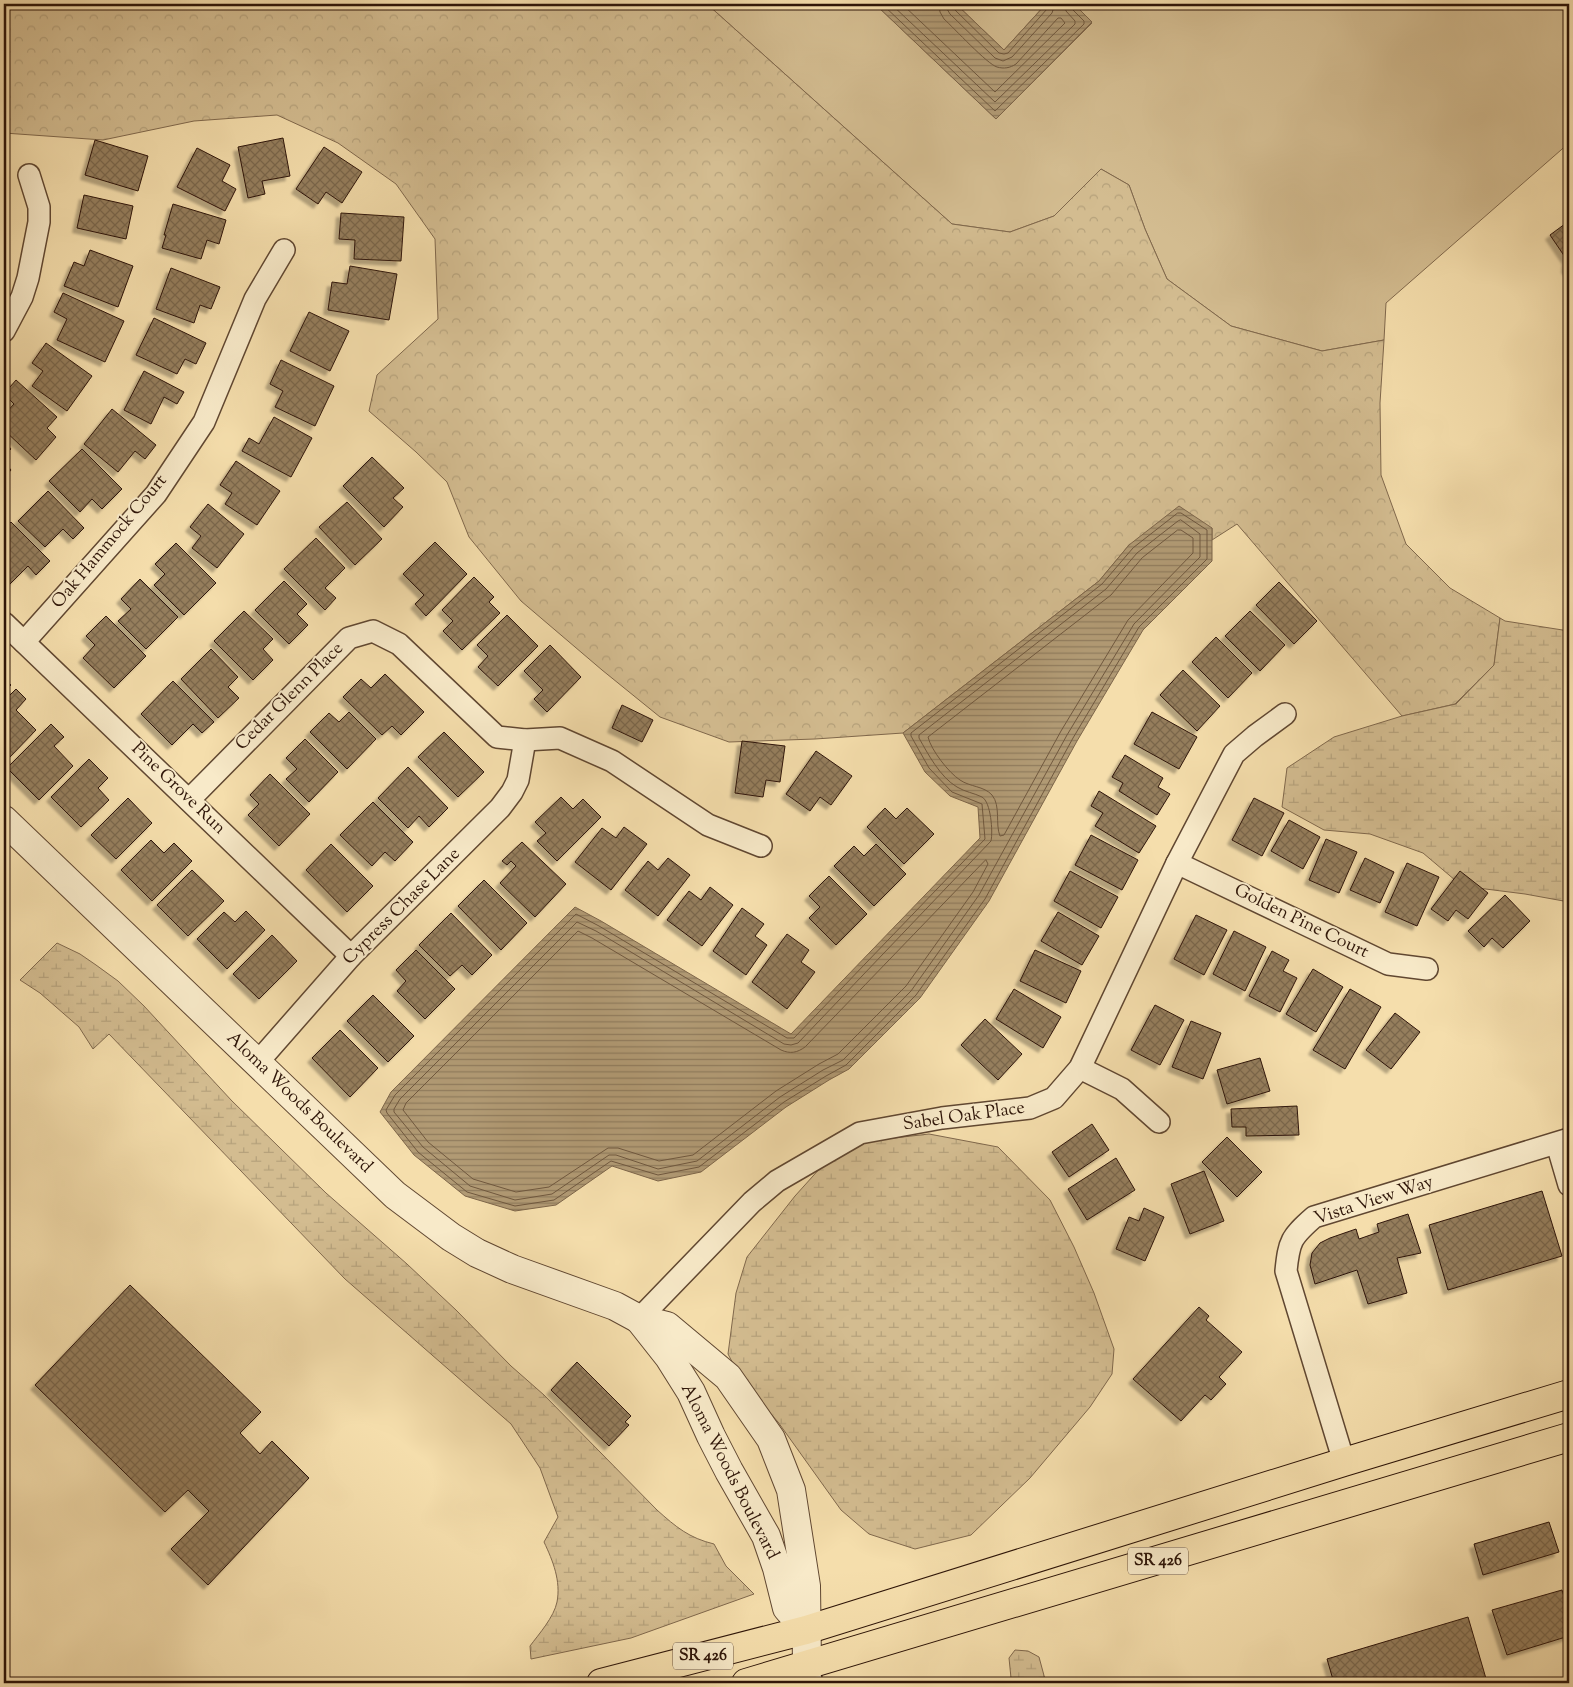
<svg xmlns="http://www.w3.org/2000/svg" width="1573" height="1687" font-family="'Sorts Mill Goudy',serif">
<defs>
<pattern id="forest-crowns" width="20" height="18" patternUnits="userSpaceOnUse" patternTransform="scale(1.25)"><rect width="20" height="18" fill="#d3bc90"/><path d="M2 6a3 3 0 1 1 6 0M12 15a3 3 0 1 1 6 0" fill="none" stroke="#b5a17b"/></pattern>
<pattern id="wetland-marsh" width="20" height="14" patternUnits="userSpaceOnUse" patternTransform="scale(1.25)"><rect width="20" height="14" fill="#d3bc90"/><path d="M1 5h8M5 5V1M11 12h8M15 12V8" fill="none" stroke="#b5a17b"/></pattern>
<pattern id="water-rules" width="6" height="5" patternUnits="userSpaceOnUse" patternTransform="scale(1.25)"><rect width="6" height="5" fill="#b19a74"/><path d="M0 2.5h6" fill="none" stroke="#907c5d"/></pattern>
<pattern id="building-cross-hatch" width="8" height="8" patternUnits="userSpaceOnUse" patternTransform="scale(1.25)"><rect width="8" height="8" fill="#957e5d"/><path d="M0 0l8 8M0 8l8-8" fill="none" stroke="#7a664b"/></pattern>
<filter id="shadow"><feDropShadow dx="-4.5" dy="4.5" stdDeviation="1" flood-color="#0004"/></filter>
</defs>
<rect width="100%" height="100%" fill="#f5deac"/>
<filter id="stains"><feTurbulence type="fractalNoise" baseFrequency=".004" numOctaves="4"/><feColorMatrix values="0 0 0 0 .2 0 0 0 0 .09 0 0 0 0 .02 0 0 0 .5 -.17"/></filter>
<radialGradient id="worn" r=".72"><stop offset=".6" stop-color="#630" stop-opacity="0"/><stop offset="1" stop-color="#630" stop-opacity=".3"/></radialGradient>
<g fill="#d3bc90" stroke="#80684c">
<polygon points="707,4 875,4 996,119 1092,23 1074,4 1569,4 1569,143 1386,303 1384,340 1322,351 1231,326 1167,279 1145,229 1129,185 1101,169 1054,216 1010,232 952,224"/>
<polygon points="956,4 1046,4 1004,50"/>
</g>
<polygon fill="url(#forest-crowns)" stroke="#80684c" points="4,4 707,4 952,224 1010,232 1054,216 1101,169 1129,185 1145,229 1167,279 1231,326 1322,351 1384,340 1380,403 1381,475 1406,544 1450,588 1500,618 1494,665 1455,704 1402,716 1237,524 1212,540 1212,528 1129,545 1099,581 903,733 815,739 729,742 660,717 602,670 521,601 469,537 447,482 416,452 369,411 377,375 438,319 435,239 396,184 338,143 277,115 194,121 103,140 4,133"/>
<g fill="url(#wetland-marsh)" stroke="#80684c">
<polygon points="1500,618 1505,621 1569,631 1569,902 1525,894 1462,886 1423,853 1370,834 1324,830 1282,807 1287,768 1334,737 1402,716 1456,704 1494,665"/>
<path d="M 57,943 L 80,954 L 96,965 L 118,981 L 144,1006 L 232,1101 L 326,1193 L 407,1264 L 456,1310 L 511,1366 L 544,1395 L 657,1510 C 676,1527 689,1538 714,1544 L 726,1566 L 754,1594 L 631,1638 L 531,1659 L 530,1646 C 539,1634 554,1617 557,1602 C 561,1581 553,1561 544,1542 L 558,1517 L 540,1468 L 511,1424 L 345,1279 L 109,1034 L 93,1049 L 79,1027 L 40,993 L 20,980 Z"/>
<polygon points="929,1134 998,1147 1050,1200 1074,1247 1094,1293 1114,1349 1112,1374 1090,1407 1030,1478 971,1535 915,1549 869,1534 841,1510 778,1422 750,1390 738,1373 728,1354 736,1293 747,1257 795,1196 822,1166 868,1141"/>
<polygon points="1015,1650 1028,1651 1039,1657 1046,1683 1014,1683 1011,1678 1009,1658"/>
</g>
<g fill="url(#water-rules)" stroke="#7d6549">
<polygon points="875,4 956,4 1004,50 1046,4 1074,4 1092,22 996,119"/>
<polygon points="1179,506 1212,528 1212,561 1143,630 1077,741 989,901 920,998 849,1069 829,1080 786,1107 701,1172 658,1181 612,1166 556,1205 515,1211 465,1196 414,1155 380,1112 391,1092 575,907 601,921 791,1034 980,838 978,807 950,796 925,772 903,733 1099,581 1129,545"/>
</g>
<g fill="none" stroke-linecap="round" stroke-linejoin="round">
<g stroke="#70583e" stroke-width="1">
<polyline points="882,4 995,111 1084,24 1084,21 1072,9 1071,4"/>
<polyline points="891,4 995,102 1075,24 1075,21 1066,11 1064,4"/>
<path d="M 902,4 L 995,92 L 1065,23 L 1061,18 L 1058,18 L 1016,64 C 1010,68 1004,69 997,67 C 987,64 954,28 944,19 L 940,12 L 939,4"/>
<polyline points="947,4 947,9 950,14 995,58 1003,61 1012,57 1052,13 1055,4"/>
<polyline points="953,4 955,10 999,53 1004,54 1008,53 1047,9 1049,4"/>
<polygon points="1178,513 1181,513 1207,530 1207,559 1139,627 1073,738 985,899 916,995 846,1065 826,1076 784,1102 699,1167 658,1175 611,1161 554,1200 515,1206 467,1192 418,1152 387,1113 386,1110 395,1095 576,914 599,926 787,1038 794,1038 985,839 982,804 952,792 929,768 911,736 911,733 1102,584 1133,548"/>
<path d="M 1181,520 L 1200,534 L 1200,557 L 1134,624 L 1067,735 L 979,895 L 911,991 L 843,1060 L 823,1070 L 780,1097 L 697,1161 L 658,1169 L 616,1155 L 609,1155 L 552,1194 L 515,1200 L 470,1186 L 423,1147 L 394,1112 L 394,1109 L 400,1099 L 577,922 L 596,931 L 784,1044 L 791,1045 L 798,1043 L 991,841 C 993,832 991,802 982,797 C 974,793 965,792 957,787 C 940,777 928,754 919,738 L 919,735 L 1106,589 L 1137,553 L 1178,521 Z"/>
<path d="M 1178,530 L 1181,530 L 1193,538 L 1193,553 L 1128,620 L 1061,731 L 1004,835 L 1000,836 C 995,824 1001,806 992,795 C 984,786 970,787 960,780 C 949,773 931,750 928,737 L 1111,595 L 1142,558 Z"/>
<path d="M 986,860 L 988,864 L 973,892 L 906,986 L 838,1054 L 819,1064 L 776,1091 L 693,1155 L 659,1161 L 618,1148 L 608,1148 L 549,1187 L 516,1192 L 473,1179 L 428,1142 L 403,1110 L 406,1103 L 578,931 L 592,938 L 781,1050 C 790,1054 797,1053 805,1047 Z"/>
</g>
</g>
<g fill="url(#building-cross-hatch)" stroke="#2e1508" filter="url(#shadow)">
<polygon points="283,138 290,176 262,181 265,194 248,198 238,147"/>
<polygon points="95,140 148,156 138,191 85,175"/>
<polygon points="324,147 362,172 342,203 326,192 318,204 296,189"/>
<polygon points="197,148 230,165 222,181 236,189 225,211 177,187"/>
<polygon points="84,195 133,206 126,239 77,228"/>
<polygon points="173,204 226,220 219,244 207,240 201,259 162,248 166,235 164,235"/>
<polygon points="341,213 404,217 401,261 354,259 355,240 339,239"/>
<polygon points="1569,221 1569,272 1566,268 1567,260 1550,235"/>
<polygon points="90,250 133,266 118,307 64,286 74,262 84,266"/>
<polygon points="350,266 397,274 389,320 328,310 332,282 347,284"/>
<polygon points="171,268 220,287 211,309 200,305 194,323 156,309"/>
<polygon points="63,293 124,321 105,362 57,340 67,319 54,312"/>
<polygon points="309,312 349,331 330,371 290,351"/>
<polygon points="154,318 206,343 196,364 185,359 177,374 136,355"/>
<polygon points="46,343 92,376 67,411 32,386 43,371 32,363"/>
<polygon points="281,360 334,386 315,426 275,407 283,391 270,384"/>
<polygon points="144,371 184,392 177,404 164,397 151,424 124,410"/>
<polygon points="16,380 57,417 47,428 56,437 36,460 4,430 4,415 14,404 4,394"/>
<polygon points="112,409 156,445 145,459 135,451 118,472 84,444"/>
<polygon points="274,417 312,438 291,477 242,451 249,438 259,444"/>
<polygon points="4,441 11,449 4,456"/>
<polygon points="82,449 122,489 102,509 92,499 80,512 49,481"/>
<polygon points="372,457 404,488 393,498 403,507 384,527 343,486"/>
<polygon points="236,461 280,491 257,525 225,504 232,493 220,485"/>
<polygon points="4,462 11,470 4,478"/>
<polygon points="48,491 84,528 73,539 63,529 45,547 18,521"/>
<polygon points="347,502 382,539 355,565 319,527"/>
<polygon points="208,504 244,534 217,568 192,548 201,536 190,527"/>
<polygon points="11,522 50,561 36,575 28,566 9,585 4,580 4,529"/>
<polygon points="316,538 345,568 325,588 336,598 325,610 284,569"/>
<polygon points="435,542 467,574 426,616 415,604 424,595 403,574"/>
<polygon points="176,543 216,583 184,615 154,585 165,574 155,564"/>
<polygon points="474,577 494,597 489,602 500,613 462,650 443,631 453,621 442,610"/>
<polygon points="140,579 178,617 146,649 118,621 131,609 121,599"/>
<polygon points="284,581 307,604 297,614 308,625 289,644 255,610"/>
<polygon points="1279,582 1317,621 1294,644 1256,605"/>
<polygon points="244,611 273,639 263,649 273,660 253,680 214,641"/>
<polygon points="1250,611 1285,645 1260,671 1225,636"/>
<polygon points="507,615 538,646 498,686 478,667 488,656 477,645"/>
<polygon points="106,616 146,656 114,688 83,658 95,645 86,636"/>
<polygon points="1216,637 1252,673 1228,698 1192,662"/>
<polygon points="550,645 581,677 547,712 534,699 543,690 524,671"/>
<polygon points="211,649 238,677 228,687 239,698 218,718 181,679"/>
<polygon points="1183,670 1220,706 1197,731 1160,695"/>
<polygon points="385,674 424,712 401,735 392,726 382,735 343,697 361,679 371,688"/>
<polygon points="4,678 11,685 4,692"/>
<polygon points="173,681 214,722 202,733 193,724 172,745 141,714"/>
<polygon points="16,689 26,699 16,710 36,730 9,758 4,753 4,701"/>
<polygon points="622,705 653,720 642,742 612,728"/>
<polygon points="349,712 376,739 347,769 310,732 329,713 339,722"/>
<polygon points="1152,712 1197,737 1179,769 1134,744"/>
<polygon points="51,724 64,737 54,746 73,766 39,800 7,768"/>
<polygon points="444,732 484,772 458,797 418,757"/>
<polygon points="305,739 338,772 309,802 286,779 297,769 286,758"/>
<polygon points="742,741 785,746 780,782 766,780 763,797 735,793"/>
<polygon points="816,751 852,776 831,805 820,797 810,811 786,794"/>
<polygon points="1125,755 1163,778 1158,787 1170,794 1157,815 1119,791 1123,783 1112,777"/>
<polygon points="89,759 108,778 98,788 109,800 81,827 51,797"/>
<polygon points="408,767 448,808 429,827 419,816 408,828 378,798"/>
<polygon points="270,774 310,814 279,846 248,815 259,804 250,795"/>
<polygon points="1099,791 1156,826 1139,853 1095,826 1103,813 1091,806"/>
<polygon points="561,797 573,809 583,799 601,817 557,861 537,841 546,833 535,822"/>
<polygon points="128,798 152,823 116,859 91,835"/>
<polygon points="1254,798 1284,813 1262,856 1232,840"/>
<polygon points="373,802 413,842 395,861 385,852 372,866 340,835"/>
<polygon points="885,808 896,819 907,808 934,834 904,864 867,827"/>
<polygon points="1289,820 1320,837 1303,869 1271,851"/>
<polygon points="624,827 647,844 611,890 575,862 602,828 616,838"/>
<polygon points="1091,835 1138,860 1122,890 1075,865"/>
<polygon points="1326,839 1357,852 1339,893 1309,880"/>
<polygon points="151,840 164,853 174,843 192,861 152,901 121,870"/>
<polygon points="522,842 566,884 535,917 500,883 516,866 511,861 507,865 502,861"/>
<polygon points="331,844 373,886 347,912 306,870"/>
<polygon points="876,844 906,874 874,906 834,866 854,846 864,856"/>
<polygon points="668,858 690,875 658,916 625,890 648,861 658,870"/>
<polygon points="1365,858 1394,872 1380,903 1350,890"/>
<polygon points="1407,863 1439,877 1417,926 1385,912"/>
<polygon points="192,870 224,901 188,936 157,905"/>
<polygon points="1070,871 1118,897 1101,928 1054,901"/>
<polygon points="1460,871 1488,893 1468,919 1456,910 1448,921 1431,909"/>
<polygon points="829,876 867,914 836,945 809,918 820,907 809,896"/>
<polygon points="484,880 527,923 501,950 458,906"/>
<polygon points="710,887 733,905 702,946 667,920 689,891 701,900"/>
<polygon points="1505,895 1530,921 1503,948 1492,938 1484,947 1468,931"/>
<polygon points="742,908 764,924 755,936 767,945 746,975 713,951"/>
<polygon points="246,911 265,930 227,969 197,939 224,912 235,922"/>
<polygon points="1058,912 1099,936 1082,965 1041,941"/>
<polygon points="451,913 492,955 472,975 462,965 450,976 419,945"/>
<polygon points="1196,915 1227,930 1204,975 1174,959"/>
<polygon points="1234,931 1266,947 1245,991 1213,974"/>
<polygon points="787,934 809,950 801,962 815,972 787,1009 752,982"/>
<polygon points="272,935 297,961 259,999 233,974"/>
<polygon points="416,950 455,989 425,1019 397,991 406,981 396,970"/>
<polygon points="1035,950 1081,971 1066,1003 1020,981"/>
<polygon points="1272,951 1289,960 1283,971 1297,978 1280,1012 1249,996"/>
<polygon points="1313,969 1343,987 1316,1032 1286,1014"/>
<polygon points="1014,989 1061,1017 1043,1048 996,1019"/>
<polygon points="1350,989 1381,1007 1345,1069 1313,1050"/>
<polygon points="373,995 414,1036 388,1062 347,1021"/>
<polygon points="1155,1005 1184,1020 1160,1065 1131,1050"/>
<polygon points="1395,1013 1420,1032 1391,1069 1366,1050"/>
<polygon points="985,1019 1022,1054 998,1080 961,1045"/>
<polygon points="1191,1021 1221,1033 1203,1079 1172,1067"/>
<polygon points="340,1030 378,1068 350,1097 312,1058"/>
<polygon points="1260,1058 1270,1091 1227,1104 1217,1070"/>
<polygon points="1297,1106 1299,1135 1246,1136 1246,1127 1232,1127 1231,1109"/>
<polygon points="1092,1124 1109,1150 1069,1177 1052,1152"/>
<polygon points="1227,1137 1262,1172 1237,1197 1202,1162"/>
<polygon points="1116,1158 1135,1190 1087,1220 1068,1189"/>
<polygon points="1204,1171 1224,1221 1190,1234 1171,1184"/>
<polygon points="1542,1191 1562,1256 1448,1290 1429,1225"/>
<polygon points="1144,1208 1164,1217 1145,1261 1116,1249 1129,1217 1139,1221"/>
<polygon points="1408,1214 1421,1253 1397,1258 1407,1293 1368,1304 1357,1270 1315,1284 1310,1265 1312,1253 1320,1243 1330,1238 1356,1229 1359,1239 1379,1232 1377,1224"/>
<polygon points="130,1285 261,1412 240,1433 260,1454 272,1441 309,1478 208,1585 171,1549 209,1511 188,1490 165,1512 35,1385"/>
<polygon points="1199,1307 1209,1316 1206,1320 1242,1352 1219,1377 1226,1384 1211,1400 1205,1395 1181,1421 1133,1379"/>
<polygon points="577,1362 631,1416 625,1422 629,1425 609,1446 551,1390"/>
<polygon points="1549,1522 1559,1552 1483,1575 1474,1544"/>
<polygon points="1562,1590 1569,1613 1569,1636 1507,1655 1492,1610"/>
<polygon points="1468,1617 1487,1682 1481,1683 1334,1683 1327,1659"/>
</g>
<g fill="none" stroke-linecap="round" stroke-linejoin="round">
<g stroke="#604731" stroke-width="24">
<g id="minor">
<polyline points="4,331 22,297 28,278 39,222 39,207 29,175"/>
<polyline points="4,623 351,956"/>
<polyline points="24,642 156,494 204,422 255,299 284,250"/>
<polyline points="189,800 349,638 373,631 399,644 497,737 525,740 560,738 612,761 708,825 761,846"/>
<polyline points="1177,863 1388,964 1427,969"/>
<polyline points="257,1063 351,956 500,808 512,792 518,780 525,740"/>
<polyline points="1080,1068 1122,1089 1159,1122"/>
<polyline points="1557,1144 1569,1185"/>
<polyline points="639,1319 752,1202 777,1181 860,1133 942,1118 1030,1108 1054,1098 1080,1068 1177,863 1234,754 1255,736 1285,714"/>
<path d="M 1344,1462 L 1286,1271 C 1289,1241 1291,1237 1314,1217 L 1569,1139"/>
<polyline points="807,1665 812,1683"/>
</g>
</g>
<g stroke="#604731" stroke-width="30">
<g id="tertiary">
<polyline points="4,820 395,1195 451,1237 477,1253 512,1269 615,1306 639,1319 667,1326 728,1377 771,1439 791,1490 806,1586 807,1665"/>
<polyline points="639,1319 669,1357 691,1392 711,1436 729,1471 766,1536 777,1568 787,1608 806,1630"/>
</g>
</g>
<g stroke="#2e1508" stroke-width="30">
<g id="primary">
<polyline points="601,1683 806,1630 1344,1462 1569,1394"/>
<polyline points="746,1683 1569,1437"/>
</g>
</g>
<use href="#minor" stroke="#f8eac9" stroke-width="21"/>
<use href="#tertiary" stroke="#f8eac9" stroke-width="28"/>
<use href="#primary" stroke="#f5deac" stroke-width="28"/>
</g>
<g text-anchor="middle" dominant-baseline="central" stroke-width="4" stroke-linejoin="round" paint-order="stroke">
<g fill="#f8eac9" stroke="#6b5542" stroke-width="1">
<rect x="1128" y="1547.5" width="60" height="27" rx="4"/>
<rect x="673" y="1642.5" width="60" height="27" rx="4"/>
</g>
<g font-size="16" font-weight="bold" fill="#2e1508">
<text x="1158" y="1561">SR 426</text>
<text x="703" y="1656">SR 426</text>
</g>
<g font-size="18" fill="#2e1508" stroke="#f8eac9">
<text transform="translate(110 542) rotate(-50)">Oak Hammock Court</text>
<text transform="translate(290 697) rotate(-45)">Cedar Glenn Place</text>
<text transform="translate(178 789) rotate(44)">Pine Grove Run</text>
<text transform="translate(402 907) rotate(-45)">Cypress Chase Lane</text>
<text transform="translate(1301 922) rotate(26)">Golden Pine Court</text>
<text transform="translate(299 1103) rotate(44)">Aloma Woods Boulevard</text>
<text transform="translate(964 1117) rotate(-8)">Sabel Oak Place</text>
<text transform="translate(1374 1201) rotate(-18)">Vista View Way</text>
<text transform="translate(729 1472) rotate(63)">Aloma Woods Boulevard</text>
</g>
</g>
<rect width="1573" height="1687" fill="none" stroke="#f5deac" stroke-width="20"/>
<rect x="5" y="5" width="1563" height="1677" fill="none" stroke="#2e1508" stroke-width="2.5"/>
<rect x="10" y="10" width="1553" height="1667" fill="none" stroke="#2e1508"/>
<rect width="100%" height="100%" filter="url(#stains)"/>
<rect width="100%" height="100%" fill="url(#worn)"/>
</svg>
